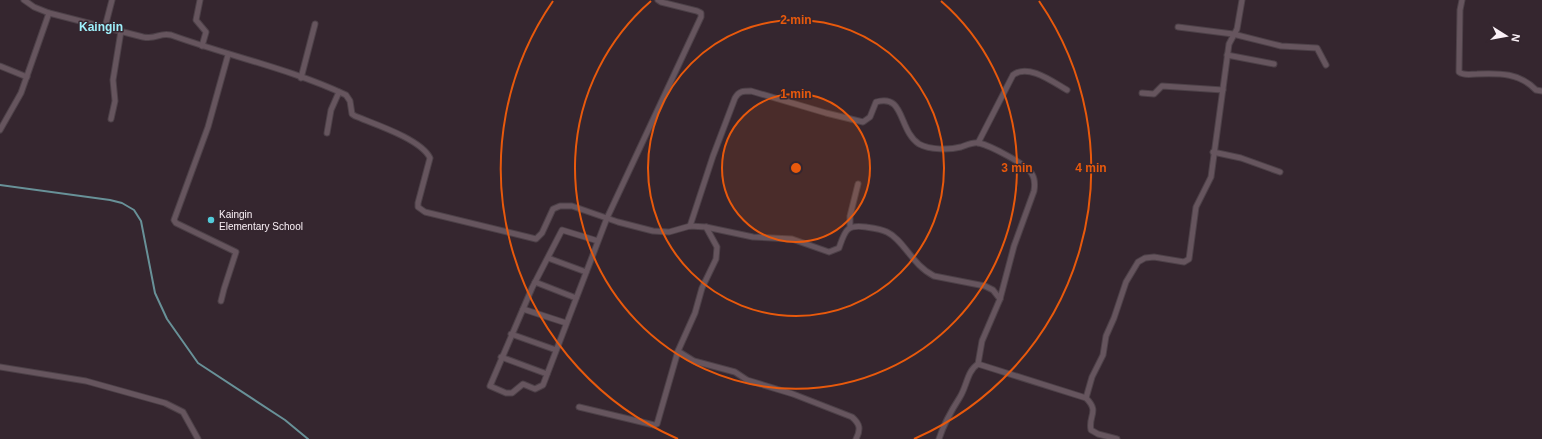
<svg xmlns="http://www.w3.org/2000/svg" width="1542" height="439" font-family="Arial,sans-serif">
<rect width="100%" height="100%" fill="#35262f"/>
<g fill="none" stroke-linecap="round" stroke-linejoin="round">
<polyline stroke="#689198" stroke-width="2" points="0,185 110,200 122,203 134,210 141,221 155,293 167,319 198,363 285,420 308,439"/>
<g stroke="#4d4148" stroke-width="7">
<g id="street">
<path d="M 24,0 L 34,7 L 49,13 L 143,37 C 157,40 159,32 171,35 C 229,56 291,69 346,95 L 350,101 L 352,114 L 355,116 C 374,124 421,139 430,158 L 418,203 L 418,207 L 425,212 L 536,239 L 542,233 L 553,209 L 560,206 L 572,206 L 618,222 L 653,231 L 669,232 L 690,226 L 706,227 L 753,237 L 792,239 L 829,252 L 839,248 C 845,231 846,224 866,227 C 873,228 881,229 887,232 C 904,240 912,265 934,276 L 985,286 L 993,290 L 1000,299"/>
<polyline points="200,0 196,20 206,32 202,46"/>
<path d="M 1462,0 L 1460,10 L 1459,72 C 1464,76 1471,74 1477,74 C 1500,73 1520,73 1536,90 L 1542,91"/>
<polyline points="105,27 112,0"/>
<polyline points="1178,27 1233,34 1281,46 1317,48 1326,65"/>
<polyline points="1227,55 1274,64"/>
<polyline points="0,66 27,77"/>
<polyline points="301,78 315,24"/>
<polyline points="1142,93 1154,94 1162,86 1223,90"/>
<polyline points="111,119 115,101 113,80 121,31"/>
<polyline points="0,130 21,93 49,13"/>
<polyline points="327,133 331,110 339,92"/>
<path d="M 978,143 L 1013,75 C 1028,63 1053,82 1067,90"/>
<polyline points="1213,152 1241,158 1280,172"/>
<path d="M 690,226 L 713,156 L 735,98 C 739,91 743,91 751,91 L 826,113 L 863,122 L 870,117 L 876,102 C 905,93 898,130 919,144 C 930,150 949,150 961,147 C 967,145 973,142 979,143 C 991,146 1026,164 1032,174 C 1035,179 1035,185 1034,191 L 1014,246 L 1000,299 L 982,341 L 978,364 L 1086,398 C 1100,412 1088,415 1091,430 L 1098,434 L 1117,439"/>
<polyline points="850,227 850,216 858,184"/>
<polyline points="598,241 562,230 532,288 490,386 506,393 512,393 523,384 535,389 543,385 607,218 701,17 701,13 697,11 661,2 658,0"/>
<polyline points="548,258 586,272"/>
<polyline points="535,282 576,298"/>
<polyline points="221,301 224,289 236,252 176,223 174,220 208,127 228,55"/>
<polyline points="523,309 566,323"/>
<polyline points="511,334 556,350"/>
<path d="M 678,351 L 694,361 L 735,372 L 747,380 L 793,394 L 852,417 C 860,424 861,429 856,439"/>
<polyline points="501,357 547,374"/>
<polyline points="0,367 86,381 165,403 183,412 198,439"/>
<polyline points="1086,398 1092,377 1103,355 1106,336 1114,318 1126,282 1138,262 1145,258 1154,257 1184,262 1189,259 1196,207 1211,177 1229,44 1237,29 1242,0"/>
<polyline points="579,407 654,425 657,424 678,351 695,313 702,288 716,259 717,247 706,227"/>
<path d="M 939,439 C 944,423 951,411 960,397 C 967,386 967,371 978,364"/>
</g>
</g>
<use href="#street" stroke="#66555e" stroke-width="5"/>
</g>
<circle cx="796" cy="168" r="74" fill="#e8590c" fill-opacity=".12"/>
<g fill="none" stroke="#e8590c" stroke-width="2">
<circle cx="796" cy="168" r="74"/>
<circle cx="796" cy="168" r="148"/>
<path d="M941 1A221 221 0 1 1 651 1"/>
<path d="M678 439A295 295 0 0 1 553 1M1039 1A295 295 0 0 1 914 439"/>
</g>
<circle fill="#53cbda" stroke="#35262f" stroke-width="1.5" cx="211" cy="220" r="4"/>
<g text-anchor="middle" dominant-baseline="central" stroke-width="3" stroke-linejoin="round" paint-order="stroke">
<g font-size="10" fill="#fbf1f7" stroke="#35262f" text-anchor="start">
<text x="219" y="214">Kaingin<tspan x="219" dy="12">Elementary School</tspan></text>
</g>
<g font-size="12" font-weight="bold" fill="#9eeffa" stroke="#35262f">
<text x="101" y="27">Kaingin</text>
</g>
</g>
<circle cx="796" cy="168" r="6" fill="#e8590c" stroke="#35262f" stroke-width="2"/>
<g font-size="12" text-anchor="middle" font-weight="bold" fill="#e8590c" stroke="#35262f" stroke-width="3" stroke-linejoin="round" paint-order="stroke">
<text x="796" y="24">2 min</text>
<text x="796" y="98">1 min</text>
<text x="1017" y="172">3 min</text>
<text x="1091" y="172">4 min</text>
</g>
<g transform="translate(1506 36) rotate(101)" stroke="#35262f" stroke-width="3" paint-order="stroke">
<path d="M0-3L7 15L0 10L-7 15Z" fill="#fbf1f7"/>
<text y="-6" font-size="11" font-weight="bold" text-anchor="middle" fill="#fbf1f7">N</text>
</g>
</svg>
